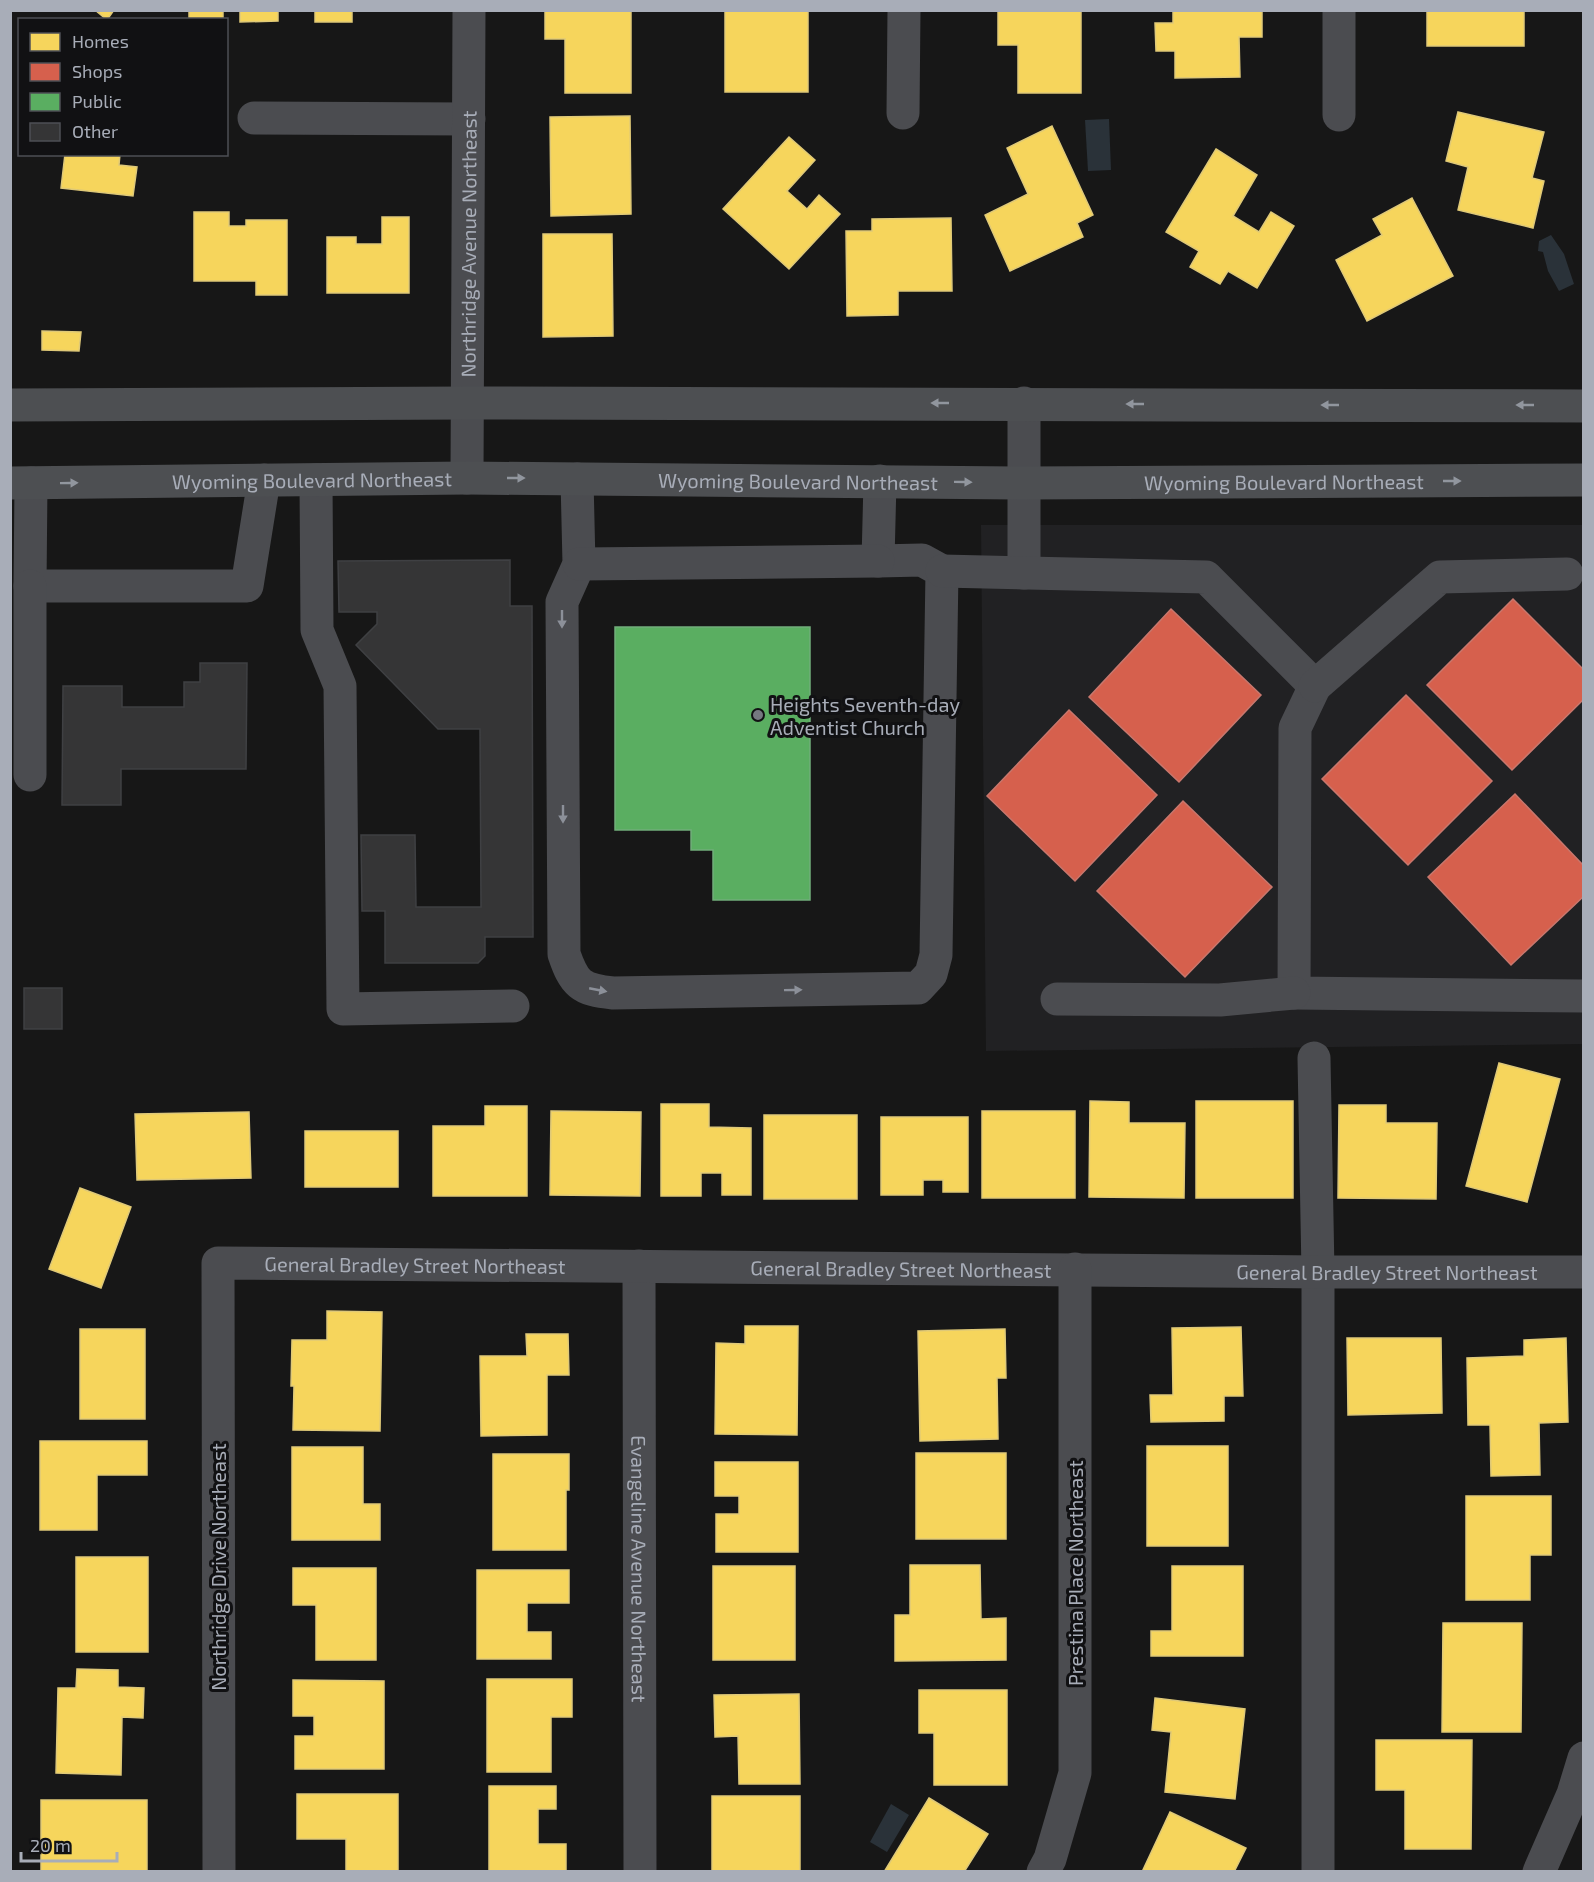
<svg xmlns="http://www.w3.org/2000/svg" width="1594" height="1882" font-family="'Exo 2',sans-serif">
<rect width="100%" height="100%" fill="#171717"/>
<polygon fill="#212123" points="981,525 1583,525 1583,1044 986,1051"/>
<g fill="#2a3239">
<polygon points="1109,119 1111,170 1088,171 1085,120"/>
<polygon points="1551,235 1564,254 1574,284 1559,291 1548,271 1543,252 1538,251 1539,241"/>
<polygon points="891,1804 909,1815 887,1852 870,1842"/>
</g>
<g fill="#f6d55c" stroke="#dfc978" stroke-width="1.5">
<polygon points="95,10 114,10 107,20"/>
<rect x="189" y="10" width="34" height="10"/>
<polygon points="240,10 278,10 278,21 240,22"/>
<rect x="315" y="10" width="37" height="12"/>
<polygon points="545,10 631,10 631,93 565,93 565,39 545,39"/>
<rect x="725" y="10" width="83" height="82"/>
<polygon points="998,10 1081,10 1081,93 1018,93 1018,45 998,45"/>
<polygon points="1173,10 1262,10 1262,37 1239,37 1240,77 1175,78 1175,51 1156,51 1155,23 1173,23"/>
<rect x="1427" y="10" width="97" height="36"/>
<polygon points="1458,112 1544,132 1532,178 1544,181 1533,228 1458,210 1468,167 1446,161"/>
<polygon points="630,116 631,214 551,216 550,117"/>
<polygon points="1052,126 1093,215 1077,223 1083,237 1010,271 985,215 1028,194 1007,148"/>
<polygon points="789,137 815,160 787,191 807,209 819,195 840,214 789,269 723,209"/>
<polygon points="1216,149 1257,175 1233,216 1259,232 1271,212 1294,226 1257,288 1228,271 1220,284 1190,267 1199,251 1166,232"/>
<polygon points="65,154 120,154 119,165 137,167 133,196 61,188"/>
<polygon points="1412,198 1453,276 1367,321 1336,260 1382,235 1373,219"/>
<polygon points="194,212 229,212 229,226 246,226 246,220 287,220 287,295 256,295 256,281 194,281"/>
<polygon points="382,217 409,217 409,293 327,293 327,237 356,237 356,244 382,244"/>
<polygon points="951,218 952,291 898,291 898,315 847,316 846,231 872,231 872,219"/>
<polygon points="543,234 612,234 613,336 543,337"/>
<polygon points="42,331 81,332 79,351 42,350"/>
<polygon points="1499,1063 1560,1079 1527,1202 1466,1186"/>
<polygon points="1090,1101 1129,1102 1129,1123 1185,1123 1184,1198 1089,1197"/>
<rect x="1196" y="1101" width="97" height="97"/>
<polygon points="661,1104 709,1104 709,1127 751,1128 751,1195 722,1195 722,1173 701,1173 701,1196 661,1196"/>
<polygon points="1339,1105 1386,1105 1386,1123 1437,1123 1436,1199 1338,1198"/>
<polygon points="485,1106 527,1106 527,1196 433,1196 433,1126 485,1126"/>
<polygon points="551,1111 641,1112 640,1196 550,1195"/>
<rect x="982" y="1111" width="93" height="87"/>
<polygon points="249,1112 251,1178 137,1180 135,1114"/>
<rect x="764" y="1115" width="93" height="84"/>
<polygon points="881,1117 968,1117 968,1192 943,1192 943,1180 923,1180 923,1195 881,1195"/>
<rect x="305" y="1131" width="93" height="56"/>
<polygon points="80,1188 131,1207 101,1288 49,1269"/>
<polygon points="327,1311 382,1312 380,1431 293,1430 294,1386 291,1386 292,1340 327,1340"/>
<polygon points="745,1326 798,1326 797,1435 715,1434 716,1343 745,1344"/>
<polygon points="1241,1327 1243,1396 1224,1396 1224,1421 1151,1422 1150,1395 1173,1395 1172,1328"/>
<rect x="80" y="1329" width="65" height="90"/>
<polygon points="1005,1329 1006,1378 997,1378 998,1439 920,1441 918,1331"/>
<polygon points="526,1334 568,1334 569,1375 547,1375 547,1435 481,1436 480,1356 527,1356"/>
<polygon points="1347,1338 1441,1338 1442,1413 1348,1415"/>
<polygon points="1566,1338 1568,1422 1539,1423 1540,1475 1491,1476 1490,1425 1468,1425 1467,1358 1524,1356 1524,1340"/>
<polygon points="40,1441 147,1441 147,1475 97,1475 97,1530 40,1530"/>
<rect x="1147" y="1446" width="81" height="100"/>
<polygon points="292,1447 363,1447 363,1504 380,1504 380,1540 292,1540"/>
<rect x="916" y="1453" width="90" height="86"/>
<polygon points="493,1454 569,1454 569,1490 566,1490 566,1550 493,1550"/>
<polygon points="715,1462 798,1462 798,1552 716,1552 716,1514 739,1514 739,1496 715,1496"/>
<polygon points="1466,1496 1551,1496 1551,1555 1530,1555 1530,1600 1466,1600"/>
<rect x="76" y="1557" width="72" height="95"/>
<polygon points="910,1565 980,1565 981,1619 1006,1618 1006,1660 895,1661 895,1615 910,1615"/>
<rect x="713" y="1566" width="82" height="94"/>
<polygon points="1172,1566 1243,1566 1243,1656 1151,1656 1151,1631 1172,1631"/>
<polygon points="293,1568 376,1568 376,1660 316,1660 316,1605 293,1605"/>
<polygon points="477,1570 569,1570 569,1603 527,1603 527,1632 551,1632 551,1659 477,1659"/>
<polygon points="1443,1623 1522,1623 1521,1732 1442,1732"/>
<polygon points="77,1669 118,1670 118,1687 144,1688 143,1718 122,1717 121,1775 56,1773 58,1688 76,1688"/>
<polygon points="487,1679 572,1679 572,1717 551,1717 551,1772 487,1772"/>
<polygon points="293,1680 384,1681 384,1769 295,1769 295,1736 314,1736 314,1716 293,1716"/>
<polygon points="919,1690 1007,1690 1007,1785 934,1785 934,1733 919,1733"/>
<polygon points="799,1694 800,1784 739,1784 738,1736 715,1737 714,1695"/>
<polygon points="1155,1698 1245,1709 1235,1799 1165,1792 1171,1732 1152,1730"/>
<polygon points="1376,1740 1472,1740 1471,1849 1405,1849 1405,1790 1376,1790"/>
<polygon points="489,1786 556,1786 556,1809 538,1809 538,1844 566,1844 566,1872 489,1872"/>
<polygon points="297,1794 398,1794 398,1872 346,1872 346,1839 297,1839"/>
<rect x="712" y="1796" width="88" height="76"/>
<polygon points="929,1798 988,1834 964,1872 884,1872"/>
<rect x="41" y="1800" width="106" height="72"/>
<polygon points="1170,1812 1246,1848 1234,1872 1142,1872"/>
</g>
<g fill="#d6604d" stroke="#c8776d" stroke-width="1.5">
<polygon points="1513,599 1584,670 1584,699 1512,770 1427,685"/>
<polygon points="1171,609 1261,695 1179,782 1089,697"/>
<polygon points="1406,695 1492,781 1408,865 1322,779"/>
<polygon points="1069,710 1157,795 1075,881 987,796"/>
<polygon points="1515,794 1584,866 1584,896 1511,965 1428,877"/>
<polygon points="1183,801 1272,887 1185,977 1097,891"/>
</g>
<polygon fill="#5aae61" stroke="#71ae7b" stroke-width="1.5" points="615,627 810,627 810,900 713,900 713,850 691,850 691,830 615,830"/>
<g fill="#353536" stroke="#3f4043" stroke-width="1.5">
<polygon points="510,560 510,606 532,606 533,937 485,937 485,956 478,963 385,963 385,911 362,911 361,835 415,835 416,907 481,907 480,729 438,729 356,645 377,624 377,612 339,612 338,561"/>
<polygon points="200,663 247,663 246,769 121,769 121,805 62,805 63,686 122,686 122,707 184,707 184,682 200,682"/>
<rect x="24" y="988" width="38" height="41"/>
</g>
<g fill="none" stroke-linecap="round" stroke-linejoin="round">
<g stroke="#4b4c50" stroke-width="33">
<polyline points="1339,10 1339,115"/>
<polyline points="903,113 904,10"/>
<polyline points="254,118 469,119"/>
<polyline points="1024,403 1024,573"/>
<path id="s1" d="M 467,478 L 469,10"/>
<path d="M 577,479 L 579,564 L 562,602 L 564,954 C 574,983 580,990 613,993 L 918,988 L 931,974 L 936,955 L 942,571 L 922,560 L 878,561 L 880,481"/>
<polyline points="316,480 317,630 340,686 343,1009 513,1006"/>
<polyline points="31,483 30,586 247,586 264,480"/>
<polyline points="579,564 878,561"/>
<polyline points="942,571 1206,577 1315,686 1295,728 1294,993 1584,996"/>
<polyline points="1315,686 1440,577 1567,574"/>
<polyline points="30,775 30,586"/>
<polyline points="1057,999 1220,1000 1294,993"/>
<polyline points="1314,1058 1318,1272 1318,1872"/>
<path id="s2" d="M 639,1266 L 640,1872"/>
<path id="s3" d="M 219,1872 L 218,1263 L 1318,1272 L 1584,1272"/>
<polyline points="1043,1872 1050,1859 1075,1773 1075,1269"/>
<polyline points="1539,1872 1573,1794 1584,1758"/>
</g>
<g stroke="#4d4f52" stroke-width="33">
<polyline points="10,405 467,403 1584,406"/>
<path id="s4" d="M 10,483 L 467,478 L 1025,483 L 1584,480"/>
</g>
</g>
<defs><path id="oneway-solid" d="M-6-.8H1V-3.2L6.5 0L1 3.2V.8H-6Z" transform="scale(1.5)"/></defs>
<g fill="#91969e">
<use href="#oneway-solid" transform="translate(940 403) rotate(-180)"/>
<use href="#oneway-solid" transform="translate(1135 404) rotate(-180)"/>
<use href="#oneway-solid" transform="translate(1330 405) rotate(-180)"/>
<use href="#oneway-solid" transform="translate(1525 405) rotate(-180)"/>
<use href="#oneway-solid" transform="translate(516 478)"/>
<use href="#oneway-solid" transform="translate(1452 481)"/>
<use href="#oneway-solid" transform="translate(963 482) rotate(1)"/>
<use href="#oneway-solid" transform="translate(69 483) rotate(-1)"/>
</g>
<g fill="#8c9099">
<use href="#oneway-solid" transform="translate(562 619) rotate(90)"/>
<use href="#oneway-solid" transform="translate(563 814) rotate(90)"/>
<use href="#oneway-solid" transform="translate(598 990) rotate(11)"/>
<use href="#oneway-solid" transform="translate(793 990) rotate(-1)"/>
</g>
<circle fill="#757880" stroke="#111113" stroke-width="2" cx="758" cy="715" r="6"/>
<g text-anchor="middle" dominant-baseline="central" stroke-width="6" stroke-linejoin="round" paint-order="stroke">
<g font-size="20" fill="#a8adb8" stroke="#111113">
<text stroke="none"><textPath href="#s1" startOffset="234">Northridge Avenue Northeast</textPath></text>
<text stroke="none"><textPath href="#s4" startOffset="302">Wyoming Boulevard Northeast</textPath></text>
<text stroke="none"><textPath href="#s4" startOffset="788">Wyoming Boulevard Northeast</textPath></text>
<text stroke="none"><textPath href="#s4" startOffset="1274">Wyoming Boulevard Northeast</textPath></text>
<text stroke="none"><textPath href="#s3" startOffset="806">General Bradley Street Northeast</textPath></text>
<text stroke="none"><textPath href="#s3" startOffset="1292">General Bradley Street Northeast</textPath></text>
<text stroke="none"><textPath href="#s3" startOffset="1778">General Bradley Street Northeast</textPath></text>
<text transform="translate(218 1567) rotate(-90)">Northridge Drive Northeast</text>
<text stroke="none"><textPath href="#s2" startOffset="303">Evangeline Avenue Northeast</textPath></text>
<text transform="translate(1075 1573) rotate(-90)">Prestina Place Northeast</text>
</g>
<g font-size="20" fill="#a8adb8" stroke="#111113" text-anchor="start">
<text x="770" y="704">Heights Seventh-day<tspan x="770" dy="23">Adventist Church</tspan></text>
</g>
</g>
<rect width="1594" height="1882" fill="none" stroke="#a8adb8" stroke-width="24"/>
<rect x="18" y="18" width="210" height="138" fill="#111113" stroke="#4d4f55" stroke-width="1.5"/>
<rect x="30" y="33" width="30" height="18" fill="#f6d55c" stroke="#4d4f55" stroke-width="1.5"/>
<text x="72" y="48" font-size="18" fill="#a8adb8">Homes</text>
<rect x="30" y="63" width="30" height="18" fill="#d6604d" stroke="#4d4f55" stroke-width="1.5"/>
<text x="72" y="78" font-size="18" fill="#a8adb8">Shops</text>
<rect x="30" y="93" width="30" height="18" fill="#5aae61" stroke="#4d4f55" stroke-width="1.5"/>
<text x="72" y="108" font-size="18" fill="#a8adb8">Public</text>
<rect x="30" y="123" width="30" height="18" fill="#353536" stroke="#4d4f55" stroke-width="1.5"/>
<text x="72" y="138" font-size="18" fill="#a8adb8">Other</text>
<path d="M21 1852v9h96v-9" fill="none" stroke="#a8adb8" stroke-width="3"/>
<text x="30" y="1852" font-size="18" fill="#a8adb8" stroke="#111113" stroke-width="4.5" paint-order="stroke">20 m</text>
</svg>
